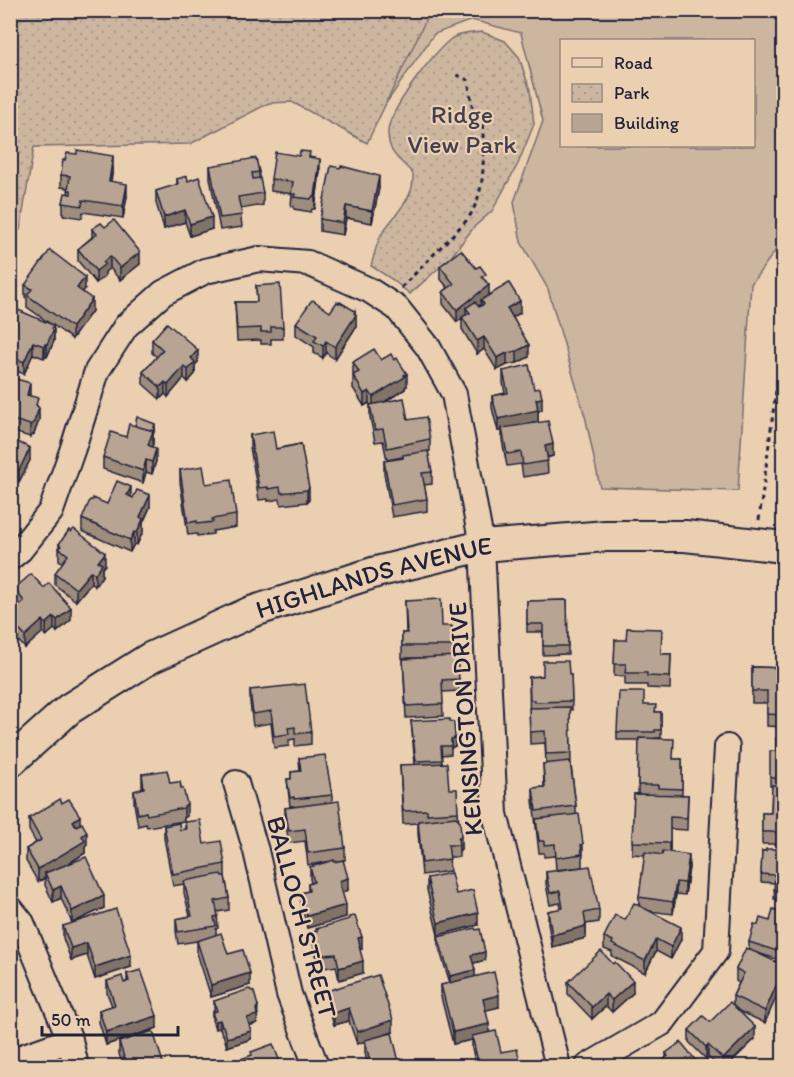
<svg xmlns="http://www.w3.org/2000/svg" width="794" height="1077" font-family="Itim,sans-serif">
<defs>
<pattern id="park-dots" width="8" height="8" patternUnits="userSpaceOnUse" patternTransform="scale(1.5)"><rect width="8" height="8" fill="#cdb6a0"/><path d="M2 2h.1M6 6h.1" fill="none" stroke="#b09c8b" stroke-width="1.8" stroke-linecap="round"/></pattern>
</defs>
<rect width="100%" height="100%" fill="#eacfb1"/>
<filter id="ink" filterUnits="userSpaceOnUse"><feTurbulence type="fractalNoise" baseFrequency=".0167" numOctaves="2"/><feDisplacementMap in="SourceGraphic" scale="12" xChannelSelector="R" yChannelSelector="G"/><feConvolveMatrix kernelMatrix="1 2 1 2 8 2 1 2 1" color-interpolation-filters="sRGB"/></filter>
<g filter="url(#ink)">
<path fill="#cdb6a0" stroke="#786c6e" stroke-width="1.5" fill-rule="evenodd" d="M 11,11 L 783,11 L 783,245 L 778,247 L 751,284 L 738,491 L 600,487 L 586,420 L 548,289 L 521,242 L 514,202 L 543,121 L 521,33 L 472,20 L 434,34 L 378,115 ZM 562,40 L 754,40 L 754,146 L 562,146 Z"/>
<g fill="url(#park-dots)" stroke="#786c6e" stroke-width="1.5">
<polygon points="11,10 430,10 430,11 367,143 292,102 269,103 190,144 34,147 20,230 11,240"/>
<path d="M 482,32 L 505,41 L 519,57 L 530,90 L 534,124 L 518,164 L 492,211 L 474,227 L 451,257 L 410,294 L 393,280 L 371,266 C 374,256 376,245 381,235 C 393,215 415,200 413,174 C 400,158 389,157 388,133 C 387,113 434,51 451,39 C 458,33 473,33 482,32 Z"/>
</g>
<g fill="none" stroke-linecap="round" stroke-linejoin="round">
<g stroke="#22223b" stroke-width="28">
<g id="minor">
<polyline points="10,558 20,550 51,511 73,448 97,371 126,326 163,293 205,271 259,259 308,263 369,290 397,308 428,347 454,394 482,546 495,814 558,1066"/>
<polyline points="236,783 256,851 289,994 316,1066"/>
<polyline points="10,908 22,923 70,1040 76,1066"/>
<polyline points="10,1061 70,1040"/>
<polyline points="588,1066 662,1023 716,951 727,747"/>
</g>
</g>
<g stroke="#22223b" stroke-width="34">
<g id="major">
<path id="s1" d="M 10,762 L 69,709 L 150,658 L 251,612 L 376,572 L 482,546 L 606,536 L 685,536 L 784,547"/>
</g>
</g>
<g stroke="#22223b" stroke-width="3" stroke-dasharray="4.5 4.5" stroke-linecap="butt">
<path d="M 401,288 L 467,220 C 489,188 482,154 483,117 L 473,111 L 468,80 L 455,74"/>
<polyline points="759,520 784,330"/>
</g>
<use href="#minor" stroke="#eacfb1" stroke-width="24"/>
<use href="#major" stroke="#eacfb1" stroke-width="30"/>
</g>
<g fill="#9e8d7e" stroke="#22223b" stroke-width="1.5">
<polygon points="310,157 320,171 315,209 312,209 311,212 294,209 294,206 291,206 292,194 271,191 271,179"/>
<polygon points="210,166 259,172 259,178 263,193 263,205 240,209 242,227 220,230 210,178"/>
<polygon points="113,168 111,181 127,196 123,218 83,212 82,218 63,215 63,203 68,194 69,188 61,187 61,175"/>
<polygon points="177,179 188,181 212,229 190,236 185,222 164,229 156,203 156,191 177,185"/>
<polygon points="379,188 372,223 346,218 343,235 320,231 320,219"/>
<polygon points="92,229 140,264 120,280 110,268 105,272 105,276 96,283 78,261 78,249 92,237"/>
<polygon points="440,266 486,281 489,295 520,313 513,317 529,357 517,363 507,365 497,370 484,349 477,354 462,329 462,319 457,322 443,304 443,292 448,288 440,278"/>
<polygon points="25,285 85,289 82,292 92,311 72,339 53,325 54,341 47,357 45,356 44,358 33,354 24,374 10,368 10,312 52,325 27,307 27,298 25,297"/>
<polygon points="256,286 283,327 283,339 271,339 271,344 261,344 261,340 237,341 235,302 257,302"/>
<polygon points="330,312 355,314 356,327 335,359 326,353 323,358 314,353 314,347 296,335 296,323"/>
<polygon points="152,340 198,362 195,365 195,374 188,382 184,378 168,397 165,394 160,399 143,384 143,372 157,357 152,353"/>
<polygon points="381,360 407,386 405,387 405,389 385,402 408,420 430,439 430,451 428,452 432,472 432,484 424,485 427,499 427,511 392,517 384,473 384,461 403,458 403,457 387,460 383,441 375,442 370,417 370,405 369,403 364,406 353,388 353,362"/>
<polygon points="503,371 534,389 542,410 538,411 538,422 553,456 547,458 548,473 523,477 521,464 507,466 502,440 502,430 498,431 492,408 492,396 505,393 503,383"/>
<polygon points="10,377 30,396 38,407 39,420 34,434 30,437 10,431"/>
<polygon points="135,426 155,428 153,435 153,444 152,447 156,461 152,474 146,472 143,483 103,469 103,457 126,437"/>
<polygon points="250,435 276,449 301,444 309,500 307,502 281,505 280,499 268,501 268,499 259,500 250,447"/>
<polygon points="10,438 30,460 19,482 12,478"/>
<polygon points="180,470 206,484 236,515 236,527 213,531 213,534 197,536 197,534 188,535 180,482"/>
<polygon points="131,497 150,507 143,523 143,531 137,545 134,544 130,552 82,531 82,519 107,504"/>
<polygon points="59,544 105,565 102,568 102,576 95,586 91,583 76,601 55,585 55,573 63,563 59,560"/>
<polygon points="14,589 71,620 57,632 54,629 46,636 43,632 25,648 10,632 10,613 18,606 14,601"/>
<polygon points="567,600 568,654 543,655 543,632 527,632 527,601"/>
<polygon points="405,601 442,626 453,646 453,656 459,679 459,691 442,692 443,716 406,718 403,659 424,658 402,658 402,633 406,633"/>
<polygon points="615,640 661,654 671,654 670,689 647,688 647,685 625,685 625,676 614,676"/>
<polygon points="752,667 783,668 783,727 767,726 767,703 752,703"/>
<polygon points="571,674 572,710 570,710 571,765 576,806 576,814 583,844 583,856 582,857 582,867 556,870 555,856 544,857 544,853 539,853 533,800 533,788 544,787 543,764 546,764 545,743 530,744 529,677"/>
<polygon points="250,690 311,732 311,744 295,746 295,739 289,740 289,746 274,748 271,723 253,726 250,702"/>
<polygon points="644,705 655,712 661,712 661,738 655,738 655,739 674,759 682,759 682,795 688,795 687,830 670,829 670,852 689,867 685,895 676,894 673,914 649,911 681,939 671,959 656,951 645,973 612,956 612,952 604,949 604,937 625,920 639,905 639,897 645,855 632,854 634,794 638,794 639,740 617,740 617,732"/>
<polygon points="411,721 455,746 451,748 451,754 441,755 442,763 449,789 458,812 461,849 459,851 459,857 449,857 450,871 422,875 418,833 418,823 403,824 400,765 415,765"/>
<polygon points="783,738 783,844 762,844 762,813 771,813 772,786 770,786 770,778 776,751"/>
<polygon points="299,758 332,795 332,802 345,848 345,860 343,860 348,890 342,892 346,917 307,928 301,905 301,893 308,891 308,884 311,883 310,879 310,867 327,862 308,865 305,841 289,843 285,820 285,808 294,807 294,806 290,806 287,779 291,779 291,772 300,771"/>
<polygon points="142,774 170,783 180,782 187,816 184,818 184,821 147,827 146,824 138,826 134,803 134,791 142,789"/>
<polygon points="62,803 80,824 87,844 85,846 85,853 69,863 104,908 72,923 61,898 53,902 45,885 45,878 38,882 26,861 26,849 36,843 29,830 29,818"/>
<polygon points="185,822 204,844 225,864 225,877 229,898 229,910 217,912 218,928 216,929 216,935 228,954 250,985 211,997 197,953 197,941 178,944 176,931 176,919 190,916 184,893 184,884 173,886 164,838 164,826 180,830 185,829"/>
<polygon points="783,849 783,899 774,899 775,883 761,882 762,851"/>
<polygon points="546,872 599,910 599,922 586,924 586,938 552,947 548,923 548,911 561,909 560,903 550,905 546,884"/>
<polygon points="427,878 478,925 438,935 427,890"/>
<polygon points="783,912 783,961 754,952 783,965 765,1023 739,1011 755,1039 727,1066 718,1066 708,1057 706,1059 689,1042 689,1030 710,1022 733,1005 733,996 739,983 736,981 736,969 749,950 749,942 758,925 770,921"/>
<polygon points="349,917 362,949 360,949 360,952 363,973 339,980 336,966 324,968 322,961 318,962 313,944 313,932 349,920"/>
<polygon points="63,926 131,967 95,979 87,955 71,960 63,938"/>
<polygon points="438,937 485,960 473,963 475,977 499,1007 485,1010 489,1032 501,1052 521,1066 476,1066 472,1048 472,1040 453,1044 441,997 441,985 450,983 438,945"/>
<polygon points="127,974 157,1028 106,1045 99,1022 99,1010 112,1006 107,993 107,981 124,983 127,981"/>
<polygon points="568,982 633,993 612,1012 606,1006 592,1019 568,994"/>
<polygon points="327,991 393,1032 383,1035 400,1066 367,1063 365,1052 365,1041 357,1044 349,1021 334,1025 327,1003"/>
<polygon points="214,1001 258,1014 257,1015 257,1023 249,1026 251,1039 227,1047 223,1034 222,1034 220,1028 215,1029 212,1020 212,1012 214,1011"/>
<polygon points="119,1042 164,1066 123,1066 119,1054"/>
<polygon points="666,1053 700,1066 662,1066 662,1061 666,1058"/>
</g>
<g fill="#817367" stroke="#22223b" stroke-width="1.5">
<polygon points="113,156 113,168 109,193 109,181"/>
<polygon points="320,159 320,171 315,209 315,197"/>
<polygon points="379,176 379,188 372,223 372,211"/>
<polygon points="127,184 127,196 123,218 123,206"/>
<polygon points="346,206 346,218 343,235 343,223"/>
<polygon points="185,210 185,222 164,229 164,217"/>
<polygon points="212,217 212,229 190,236 190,224"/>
<polygon points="140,252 140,264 120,280 120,268"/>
<polygon points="110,256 110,268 105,272 105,276 96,283 96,271 103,262"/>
<polygon points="85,277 85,289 77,300 77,288"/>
<polygon points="489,285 489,297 481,300 481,304 470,313 466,308 466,315 457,322 457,310"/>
<polygon points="92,299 92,311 72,339 72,327"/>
<polygon points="520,301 520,313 507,320 507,308"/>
<polygon points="355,311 355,316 356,315 356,327 335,359 335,347"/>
<polygon points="53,325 53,331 54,329 54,341 47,357 47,344"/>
<polygon points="484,337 484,349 477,354 477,341"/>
<polygon points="326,341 326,353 323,358 323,346"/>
<polygon points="33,342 33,354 24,374 24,362"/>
<polygon points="45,344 45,356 44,358 44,346"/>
<polygon points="529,345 529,357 517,363 517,351"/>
<polygon points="198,350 198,362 195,365 195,374 188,382 188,370 191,358"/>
<polygon points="507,353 507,365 497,370 497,358"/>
<polygon points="184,366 184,378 168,397 168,385"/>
<polygon points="407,374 407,386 405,387 405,389 373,409 373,397"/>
<polygon points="165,382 165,394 160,399 160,387"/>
<polygon points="30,383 30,395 27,395"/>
<polygon points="369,391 369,403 364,406 364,394"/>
<polygon points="542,398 542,410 538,411 538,422 498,431 498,419 536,399"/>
<polygon points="39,408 39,420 34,434 30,437 30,425"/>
<polygon points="155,424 155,428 153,435 153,444 148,458 148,445"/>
<polygon points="553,444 553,456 545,458 545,446"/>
<polygon points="30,448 30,460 19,482 19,470"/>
<polygon points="156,449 156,461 152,474 152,462"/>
<polygon points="146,460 146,472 143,483 143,471"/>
<polygon points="12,466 12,478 10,480 10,468"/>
<polygon points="131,487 131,499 127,495"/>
<polygon points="309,488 309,500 307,502 307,490"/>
<polygon points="150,495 150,507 143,523 143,531 137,545 137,533 140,517"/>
<polygon points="134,532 134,544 130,552 130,540"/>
<polygon points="105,553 105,565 102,568 102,576 95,586 95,574 98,562"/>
<polygon points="91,571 91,583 76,601 76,589"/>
<polygon points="71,608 71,620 57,632 57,620"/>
<polygon points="54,617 54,629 46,636 46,624"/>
<polygon points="43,620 43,632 25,648 25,636"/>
<polygon points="455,738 455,746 451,748 451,739"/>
<polygon points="187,804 187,816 184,818 184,806"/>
<polygon points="80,816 80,828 73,833 73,821"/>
<polygon points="87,832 87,844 85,846 85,853 47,877 45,873 45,878 38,882 38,869"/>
<polygon points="461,836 461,849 459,851 458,839"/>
<polygon points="670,841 670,853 669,856 669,843"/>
<polygon points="689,855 689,867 685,895 685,883"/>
<polygon points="348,878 348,890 339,893 339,881"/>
<polygon points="676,882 676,894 673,914 673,902"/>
<polygon points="61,886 61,898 53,902 53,890"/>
<polygon points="104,896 104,908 72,923 72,911"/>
<polygon points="346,905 346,917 307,928 307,916"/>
<polygon points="478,913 478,925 438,935 438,923"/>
<polygon points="586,926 586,938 552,947 552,935"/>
<polygon points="681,927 681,939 671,959 671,947"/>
<polygon points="362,937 362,949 360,949 360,957 358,938"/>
<polygon points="656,939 656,951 645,973 645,961"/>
<polygon points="87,943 87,955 71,960 71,948"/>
<polygon points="322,949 322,961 318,962 318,950"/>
<polygon points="485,952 485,960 471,964 471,955"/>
<polygon points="131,955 131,967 95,979 95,967"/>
<polygon points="363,961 363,973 339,980 339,968"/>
<polygon points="475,970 475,978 450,984 450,976"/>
<polygon points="783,970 783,982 765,1023 765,1011"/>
<polygon points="250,973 250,985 211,997 211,985"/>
<polygon points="633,981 633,993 612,1012 612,1000"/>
<polygon points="606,994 606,1006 592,1019 592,1007"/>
<polygon points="499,995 499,1007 483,1011 483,999"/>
<polygon points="258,1006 257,1023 247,1026 247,1018"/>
<polygon points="349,1008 349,1021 334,1025 334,1013"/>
<polygon points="157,1016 157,1028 106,1045 106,1032"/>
<polygon points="220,1020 220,1028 215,1029 215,1021"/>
<polygon points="393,1020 393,1032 357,1044 357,1032"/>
<polygon points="489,1024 489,1036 472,1036 472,1040 453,1044 453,1032"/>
<polygon points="755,1027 755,1039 727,1066 723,1066 723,1059"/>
<polygon points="251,1031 251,1039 227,1047 227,1038"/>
<polygon points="708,1045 708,1057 706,1059 706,1047"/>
</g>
<g fill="#b8a493" stroke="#22223b" stroke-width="1.5">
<polygon points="77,150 113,156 109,181 127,184 123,206 83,200 82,206 63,203 65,193 71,194 71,190 68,190 70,176 61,175 63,160 65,160 67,153 77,154"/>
<polygon points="300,151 310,152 309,157 320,159 315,197 312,197 311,199 294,197 295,194 291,194 293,182 271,179 275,152 299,156"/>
<polygon points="256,158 259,172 252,173 253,179 260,178 263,193 238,197 242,215 220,218 210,166"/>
<polygon points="331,166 340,168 341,166 379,176 372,211 346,206 343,223 320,219"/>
<polygon points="187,176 188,181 199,177 212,217 190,224 185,210 164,217 156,191 178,184 177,179"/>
<polygon points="114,220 140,252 120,268 110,256 103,262 105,264 96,271 78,249 97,234 92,229 96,226 101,223 105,227"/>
<polygon points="50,250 85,277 77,288 92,299 72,327 27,295 32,289 25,285"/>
<polygon points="461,250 476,268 480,266 486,274 482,277 489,285 457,310 443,292 454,284 440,266"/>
<polygon points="509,283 520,301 507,308 529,345 517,351 507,353 497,358 484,337 477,341 462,317 470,313 466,308 475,302 479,307 484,304 481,300"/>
<polygon points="280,284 283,327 271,327 271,332 261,332 261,328 237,329 235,302 257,302 256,286"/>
<polygon points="313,300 330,312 337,302 339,303 340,302 355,311 354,313 356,315 335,347 326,341 323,346 314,341 317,336 296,323 311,301"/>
<polygon points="18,310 53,325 52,328 54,329 47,344 45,344 44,346 33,342 24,362 10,356 10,312"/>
<polygon points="167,323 198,350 191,358 195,362 188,370 184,366 168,385 165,382 160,387 143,372 163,350 152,340"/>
<polygon points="374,349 381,360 391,354 394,360 397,358 407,374 404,375 405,377 373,397 369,391 364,394 353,375 359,372 353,362"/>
<polygon points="529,365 534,389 540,388 542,398 536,399 538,410 498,419 492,396 508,393 503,371"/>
<polygon points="10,377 30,383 27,395 38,398 36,405 39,408 34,422 30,425 10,419"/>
<polygon points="404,398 408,420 426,417 430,439 387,448 383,429 375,430 370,405"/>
<polygon points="137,417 155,424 153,431 135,426"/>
<polygon points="548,421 553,444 545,446 548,461 523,465 521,452 507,454 502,428"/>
<polygon points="129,424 153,431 148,445 156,449 152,462 146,460 143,471 103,457 111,432 126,437"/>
<polygon points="273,431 276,449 301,444 309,488 307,490 281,493 280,487 268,489 268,487 259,488 250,435"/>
<polygon points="10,438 30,448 19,470 12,466 10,468"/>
<polygon points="428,451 432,472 422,473 427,499 392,505 384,461 403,458 403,455"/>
<polygon points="203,466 206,484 231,480 236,515 212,519 213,522 197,524 197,521 188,523 180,470"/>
<polygon points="117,481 131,487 127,495 133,498 137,490 150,495 140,517 143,519 137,533 134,532 130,540 82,519 90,500 93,500 93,498 107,504"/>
<polygon points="74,529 105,553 98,562 102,564 95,574 91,571 76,589 55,573 68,555 59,548 61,546 59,544 69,530 71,532"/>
<polygon points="31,574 44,588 49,583 71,608 57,620 54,617 46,624 43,620 25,636 10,620 10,613 24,601 14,589"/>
<polygon points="441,599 442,626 452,626 453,646 402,646 402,633 407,633 405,601"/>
<polygon points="567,600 568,646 543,646 543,624 527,624 527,601"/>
<polygon points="627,628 662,629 661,654 671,654 670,677 647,676 647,673 625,673 626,664 614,664 615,640 626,640"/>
<polygon points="457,656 459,679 442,680 443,704 406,706 403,659"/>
<polygon points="543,661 568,661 569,674 571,674 572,701 534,702 534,700 530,700 529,677 543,676"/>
<polygon points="752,667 783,668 783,715 767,714 767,691 752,691"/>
<polygon points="305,684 311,732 295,734 295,727 288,728 289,734 274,736 271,711 253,714 250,690"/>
<polygon points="619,692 644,692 644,705 656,705 655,712 661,712 661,730 655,730 655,732 617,732"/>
<polygon points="570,707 571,753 546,754 545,731 530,732 529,708"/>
<polygon points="450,719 450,721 454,722 455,738 451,739 451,746 441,746 442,760 416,761 411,721"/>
<polygon points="639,738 674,739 673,759 682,759 682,789 658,788 658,785 638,785"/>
<polygon points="776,738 783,738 783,778 770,778 770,751 776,751"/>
<polygon points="325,755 332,795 294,799 294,797 290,798 287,779 291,779 291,772 301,771 299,758"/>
<polygon points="570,761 576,806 536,811 533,788 545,787 543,764"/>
<polygon points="447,763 449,789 457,789 458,812 427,814 427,810 403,811 400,765"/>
<polygon points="167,770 170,783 180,782 181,788 183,788 187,804 184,806 184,808 147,815 146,812 138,814 134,791 144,788 142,774"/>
<polygon points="772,785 783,786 783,832 762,832 762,813 771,813"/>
<polygon points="634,794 688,795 687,818 670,817 670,841 669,843 632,842"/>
<polygon points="60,799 62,803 69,799 80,816 73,821 76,826 82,823 87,832 82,836 85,841 38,869 26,849 41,840 29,818"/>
<polygon points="339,801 345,848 308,853 305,829 289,831 285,808"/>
<polygon points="579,814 583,844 581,845 582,854 556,858 555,844 544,845 544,841 539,841 536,819"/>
<polygon points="456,817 460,821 461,836 458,839 459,845 448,845 450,859 422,863 418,821"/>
<polygon points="200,820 204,844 221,841 225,864 173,874 164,826 179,823 180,830 186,829 185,822"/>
<polygon points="766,849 783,849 783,891 774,890 775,875 761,874 762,851 766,851"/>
<polygon points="663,851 689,855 685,883 676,882 673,902 639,897 645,852 662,855"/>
<polygon points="86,857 104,896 72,911 61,886 53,890 45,873"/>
<polygon points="334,860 334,862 343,860 348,878 339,881 346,905 307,916 301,893 309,891 308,884 314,882 310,867"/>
<polygon points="590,866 599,910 584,913 586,926 552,935 548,911 563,908 560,891 550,893 546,872"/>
<polygon points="451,873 456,894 473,890 478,913 438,923 427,878"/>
<polygon points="221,874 222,876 225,876 229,898 215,901 218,916 214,917 216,926 178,932 176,919 192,916 184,881"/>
<polygon points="634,903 681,927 671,947 656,939 645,961 612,944 613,941 604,937 615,915 625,920"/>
<polygon points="116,909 131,955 95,967 87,943 71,948 63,926"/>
<polygon points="773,909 783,912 783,953 749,942 754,924 758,925 760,918 770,921"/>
<polygon points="355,916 362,937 358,938 360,945 359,946 363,961 339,968 336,954 324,955 322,949 318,950 313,932 317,931 316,929 349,919 349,917"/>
<polygon points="475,928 476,930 480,929 485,952 471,955 475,970 450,976 438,937"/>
<polygon points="221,933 228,954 243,950 250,973 211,985 197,941"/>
<polygon points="746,948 783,965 783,970 765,1011 733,996 744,973 736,969"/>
<polygon points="601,951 613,964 615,962 633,981 612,1000 606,994 592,1007 568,982"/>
<polygon points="141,970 157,1016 106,1032 99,1010 115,1005 107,981 122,976 124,983 129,981 127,974"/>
<polygon points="494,972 499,995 483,999 489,1024 453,1032 441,985"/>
<polygon points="378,975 393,1020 357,1032 349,1008 334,1013 327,991"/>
<polygon points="249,989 254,992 258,1006 256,1009 257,1015 247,1018 251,1031 227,1038 223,1026 222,1026 220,1020 215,1021 212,1012 217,1011 214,1001"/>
<polygon points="730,1002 755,1027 723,1059 708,1045 706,1047 689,1030 703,1016 710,1022"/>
<polygon points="153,1031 164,1066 127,1066 119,1042"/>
<polygon points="496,1031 501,1052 517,1049 521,1066 479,1066 472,1036"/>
<polygon points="392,1033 400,1066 358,1066 358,1065 370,1062 365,1040"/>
<polygon points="681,1042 700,1066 666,1066 662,1061 668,1056 666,1053"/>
<polygon points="273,1044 281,1065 276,1066 222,1066 252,1055 251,1052"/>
</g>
</g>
<g text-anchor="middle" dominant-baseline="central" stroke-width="4.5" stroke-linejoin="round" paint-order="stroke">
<g font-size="26" fill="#44404f" stroke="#eacfb1">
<text x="462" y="114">Ridge<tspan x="462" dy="30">View Park</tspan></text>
</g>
<g font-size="26" fill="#22223b" stroke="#eacfb1">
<text stroke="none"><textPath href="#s1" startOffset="414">HIGHLANDS AVENUE</textPath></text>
<text transform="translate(465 719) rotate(-94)">KENSINGTON DRIVE</text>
<text transform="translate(302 917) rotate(75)">BALLOCH STREET</text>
</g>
</g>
<rect width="794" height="1077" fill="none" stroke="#eacfb1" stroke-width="36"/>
<rect x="18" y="18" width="758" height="1041" fill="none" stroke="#22223b" stroke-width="2" filter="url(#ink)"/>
<rect x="560" y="39" width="195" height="108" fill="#eacfb1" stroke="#9a8a82" stroke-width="1.5"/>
<rect x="572" y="58" width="30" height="9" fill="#eacfb1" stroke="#9a8a82" stroke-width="1.5"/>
<text x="614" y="69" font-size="18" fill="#22223b">Road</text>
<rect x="572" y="84" width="30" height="18" fill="url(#park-dots)" stroke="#9a8a82" stroke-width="1.5"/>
<text x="614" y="99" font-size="18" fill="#22223b">Park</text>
<rect x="572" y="114" width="30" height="18" fill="#b8a493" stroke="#9a8a82" stroke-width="1.5"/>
<text x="614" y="129" font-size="18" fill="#22223b">Building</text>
<path d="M42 1026v9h136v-9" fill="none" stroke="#22223b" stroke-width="3"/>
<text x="51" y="1026" font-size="18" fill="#22223b" stroke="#eacfb1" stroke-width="4.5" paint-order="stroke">50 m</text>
</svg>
